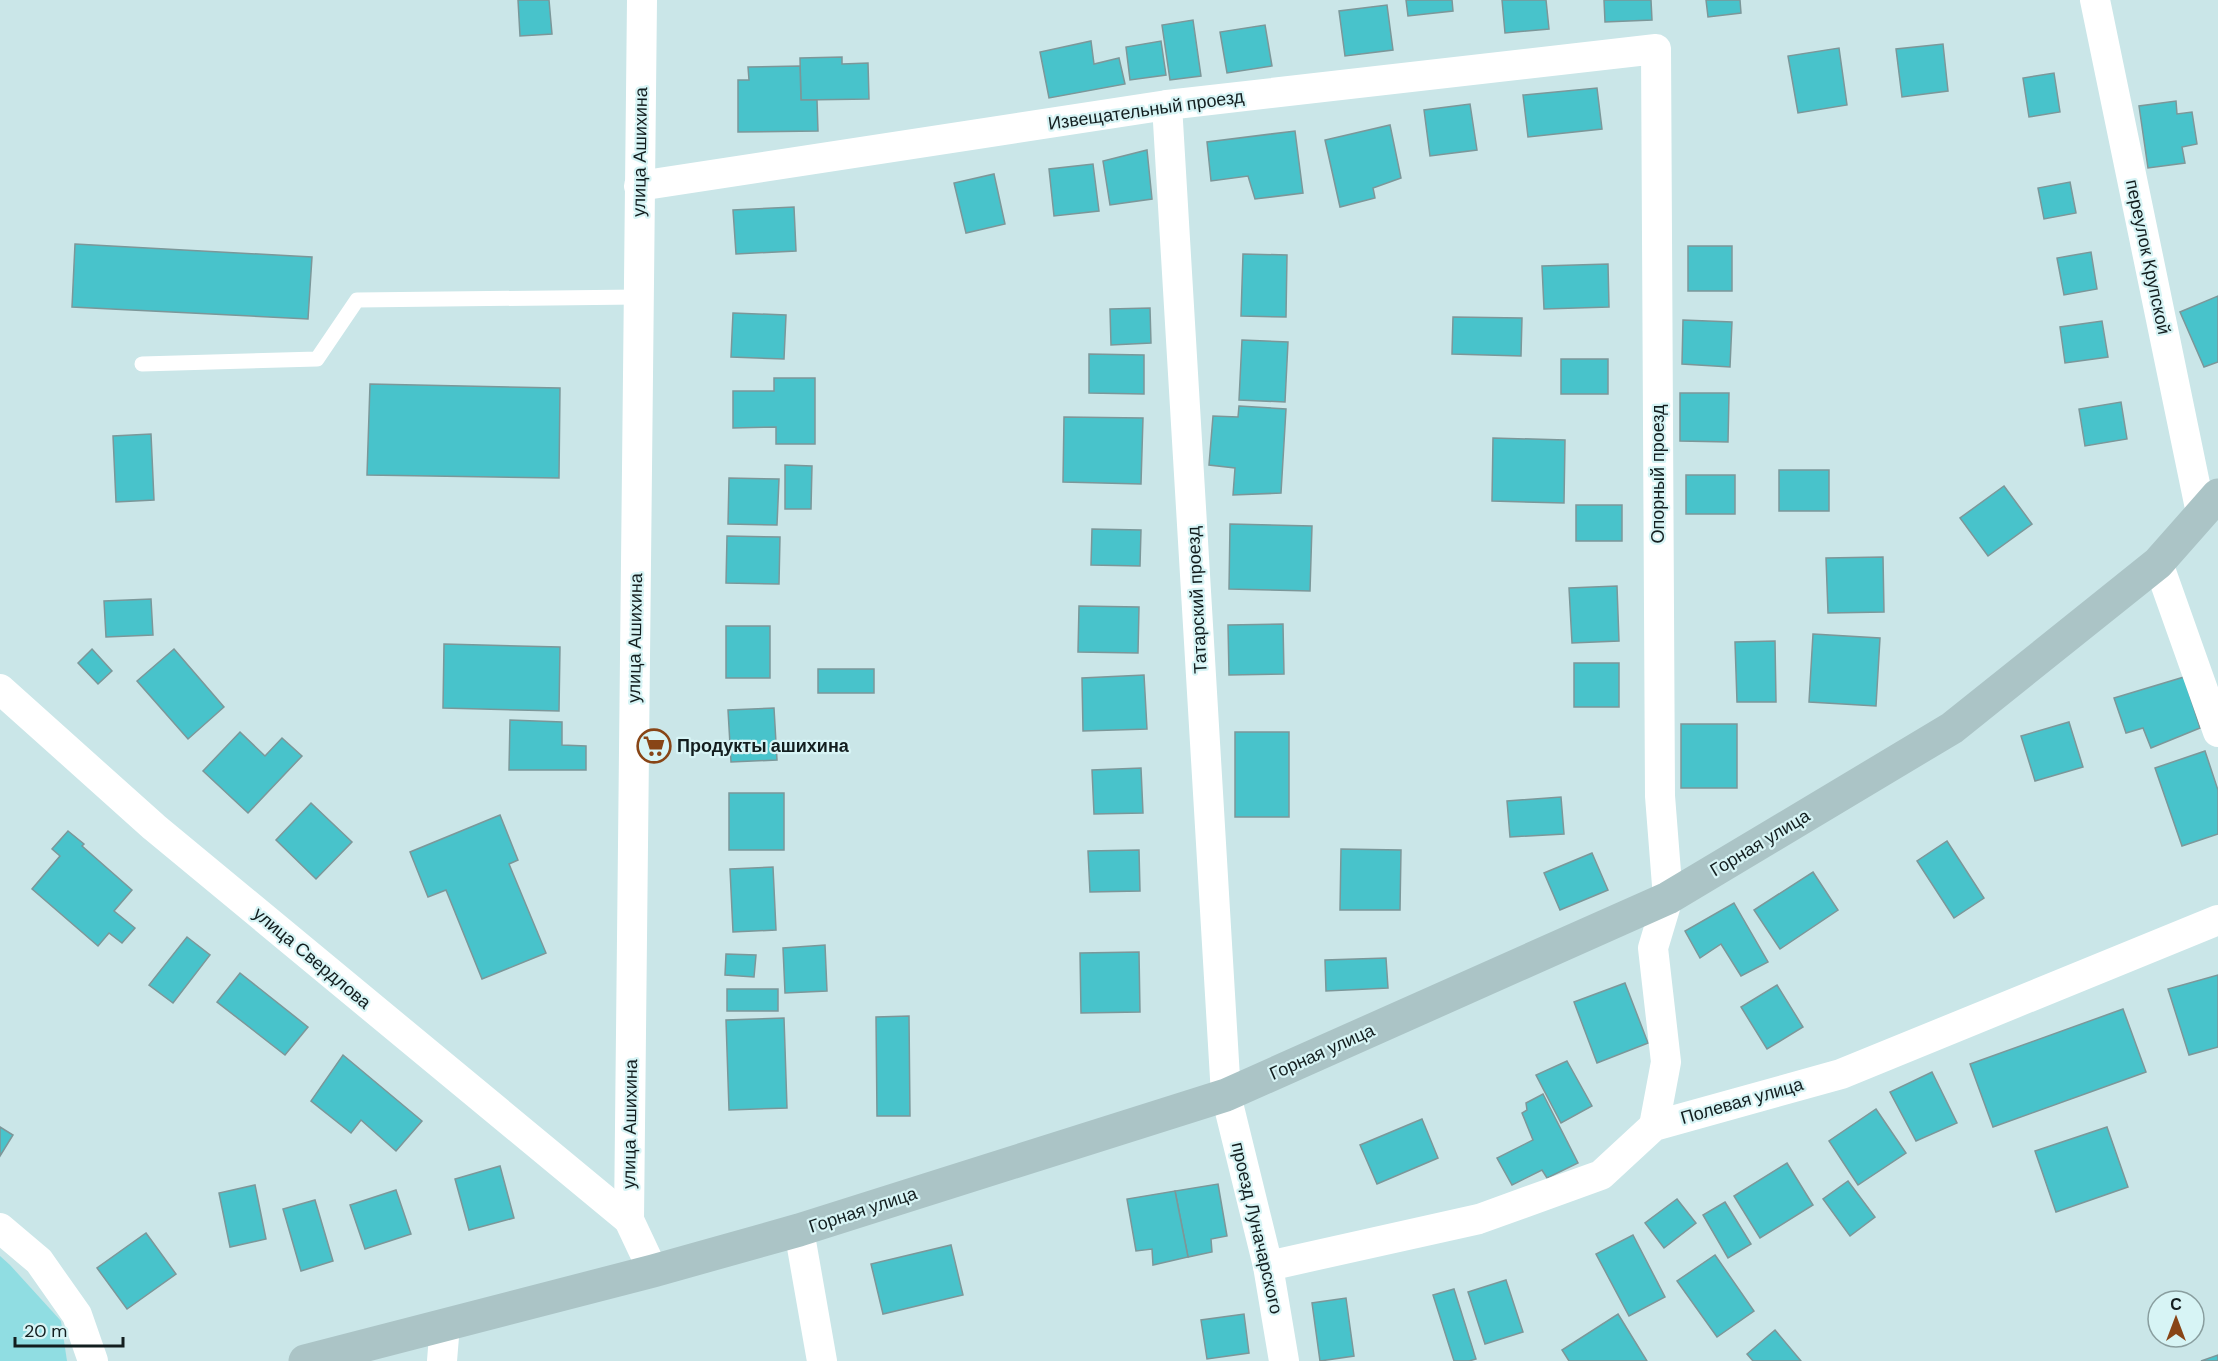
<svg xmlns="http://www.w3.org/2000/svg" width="2218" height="1361" font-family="'DM Sans',sans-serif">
<rect width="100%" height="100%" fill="#cae6e8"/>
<polygon fill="#90dde2" points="0,1256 10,1265 61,1321 67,1361 0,1361"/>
<g fill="#48c3cb" stroke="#7c9799" stroke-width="1.5">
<polygon points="518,0 549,0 552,34 520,36"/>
<polygon points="1406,0 1452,0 1453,11 1408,16"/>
<polygon points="1502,0 1546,0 1549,29 1505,33"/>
<polygon points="1604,0 1651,0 1652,20 1605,22"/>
<polygon points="1706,0 1740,0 1741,13 1708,17"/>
<polygon points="1387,5 1393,50 1345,56 1339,11"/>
<polygon points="1193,20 1201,76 1170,80 1162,25"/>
<polygon points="1265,25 1272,66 1227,73 1220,32"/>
<polygon points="1091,41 1094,64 1119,58 1125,84 1049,98 1040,52"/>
<polygon points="1161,41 1166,75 1130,80 1126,47"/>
<polygon points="1943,44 1948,91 1902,97 1896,49"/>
<polygon points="1839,48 1847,105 1798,113 1788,56"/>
<polygon points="842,57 842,64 868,63 869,99 801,100 800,58"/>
<polygon points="800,66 801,100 817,100 818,131 738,132 738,80 749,80 748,67"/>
<polygon points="2054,73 2060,112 2029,117 2023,78"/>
<polygon points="1597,88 1602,129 1528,137 1523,95"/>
<polygon points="2176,101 2177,114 2192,112 2197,144 2182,147 2185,163 2148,168 2139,106"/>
<polygon points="1470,104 1477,150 1430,156 1424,110"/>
<polygon points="1390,125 1401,178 1373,188 1375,198 1340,207 1325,140"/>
<polygon points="1295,131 1303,193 1255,199 1248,176 1211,181 1207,142"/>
<polygon points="1147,150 1152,199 1110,205 1103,161"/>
<polygon points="1093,164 1099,211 1054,216 1049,169"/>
<polygon points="994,174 1005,224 966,233 954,183"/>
<polygon points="2070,182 2076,213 2044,219 2038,188"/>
<polygon points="794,207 796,251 736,254 733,210"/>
<polygon points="75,244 312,257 308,319 72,307"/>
<rect x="1688" y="246" width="44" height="45"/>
<polygon points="2091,252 2097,289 2064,295 2057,258"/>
<polygon points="1243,254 1287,255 1286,317 1241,316"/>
<polygon points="1608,264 1609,307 1544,309 1542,266"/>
<polygon points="2218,296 2218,362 2204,367 2180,312"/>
<polygon points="1150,308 1151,343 1111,345 1110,309"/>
<polygon points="733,313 786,315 784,359 731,357"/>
<polygon points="1453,317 1522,318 1521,356 1452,354"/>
<polygon points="1683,320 1732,322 1730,367 1682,364"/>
<polygon points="2102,321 2108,357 2065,363 2060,327"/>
<polygon points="1242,340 1288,342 1285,402 1239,400"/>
<polygon points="1089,354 1144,355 1144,394 1089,393"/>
<rect x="1561" y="359" width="47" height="35"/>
<polygon points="774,378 815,378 815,444 776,444 776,427 733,428 733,391 774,391"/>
<polygon points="370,384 560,388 559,478 367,475"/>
<polygon points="1680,393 1729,393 1728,442 1680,441"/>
<polygon points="2121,402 2127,439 2085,446 2079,409"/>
<polygon points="1239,406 1286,409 1281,493 1233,495 1235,468 1209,465 1213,416 1238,417"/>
<polygon points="1064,417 1143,418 1141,484 1063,482"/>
<polygon points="151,434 154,500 116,502 113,436"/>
<polygon points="1493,438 1565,440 1564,503 1492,501"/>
<polygon points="785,465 812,466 811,509 785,509"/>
<rect x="1779" y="470" width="50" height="41"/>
<rect x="1686" y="475" width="49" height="39"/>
<polygon points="729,478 779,479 777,525 728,524"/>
<polygon points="2004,486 2032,524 1988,556 1960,518"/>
<rect x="1576" y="505" width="46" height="36"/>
<polygon points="1230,524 1312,526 1310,591 1229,589"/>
<polygon points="1092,529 1141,530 1140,566 1091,565"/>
<polygon points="727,536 780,537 779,584 726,583"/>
<polygon points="1883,557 1884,612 1828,613 1826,558"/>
<polygon points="1617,586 1619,641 1572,643 1569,588"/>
<polygon points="151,599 153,635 106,637 104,601"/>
<polygon points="1079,606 1139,607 1138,653 1078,652"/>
<polygon points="1283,624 1284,674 1229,675 1228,625"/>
<rect x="726" y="626" width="44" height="52"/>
<polygon points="1813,634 1880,638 1876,706 1809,702"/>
<polygon points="1775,641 1776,702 1737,702 1735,642"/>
<polygon points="444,644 560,647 559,711 443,708"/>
<polygon points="92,649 112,671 98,684 78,663"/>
<polygon points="174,649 224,707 188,739 137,681"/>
<rect x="1574" y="663" width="45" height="44"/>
<rect x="818" y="669" width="56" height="24"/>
<polygon points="1144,675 1147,729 1083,731 1082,678"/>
<polygon points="2184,677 2200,728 2151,748 2143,728 2126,733 2114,698"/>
<polygon points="774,708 777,760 731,762 728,710"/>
<polygon points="510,720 562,722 562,745 586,746 586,770 509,770"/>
<polygon points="2069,722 2083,767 2035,781 2021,736"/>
<rect x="1681" y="724" width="56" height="64"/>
<polygon points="240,732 265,756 282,738 302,756 248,813 203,771"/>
<rect x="1235" y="732" width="54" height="85"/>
<polygon points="2205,751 2218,790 2218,834 2182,846 2155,768"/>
<polygon points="1141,768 1143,813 1094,814 1092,770"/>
<rect x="729" y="793" width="55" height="57"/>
<polygon points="1561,797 1564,834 1510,837 1507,801"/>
<polygon points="311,803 352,842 316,879 276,840"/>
<polygon points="500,815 518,860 509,864 546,953 482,979 446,890 428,897 410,852"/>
<polygon points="68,831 84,844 82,846 132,890 114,911 135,928 122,943 109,933 98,946 32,889 60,856 52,849"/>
<polygon points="1947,841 1984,898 1954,918 1917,861"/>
<polygon points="1341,849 1401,850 1400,910 1340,910"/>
<polygon points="1139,850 1140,891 1090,892 1088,851"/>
<polygon points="1592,853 1608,890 1560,910 1544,873"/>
<polygon points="773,867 776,930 733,932 730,869"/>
<polygon points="1813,872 1838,910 1780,949 1754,910"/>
<polygon points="1734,903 1768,962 1741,976 1721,944 1700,958 1685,931"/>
<polygon points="187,937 210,955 173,1003 149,985"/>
<polygon points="825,945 827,991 785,993 783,948"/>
<polygon points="1139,952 1140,1012 1081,1013 1080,953"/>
<polygon points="726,954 756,955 754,977 725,975"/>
<polygon points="1386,958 1388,988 1326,991 1325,960"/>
<polygon points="240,973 308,1027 285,1055 217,1002"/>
<polygon points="2218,975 2218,1047 2189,1055 2168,989"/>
<polygon points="1625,983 1648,1043 1597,1063 1574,1002"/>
<polygon points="1777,985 1803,1027 1767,1049 1741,1007"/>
<rect x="727" y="989" width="51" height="22"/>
<polygon points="2123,1009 2146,1072 1993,1127 1970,1064"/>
<polygon points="909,1016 910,1116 877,1116 876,1017"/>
<polygon points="784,1018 787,1108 729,1110 726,1020"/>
<polygon points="343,1055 422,1121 396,1151 361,1120 351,1133 311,1101"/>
<polygon points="1567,1061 1592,1106 1561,1123 1536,1075"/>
<polygon points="1932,1072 1957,1123 1916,1141 1890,1092"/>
<polygon points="1543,1094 1578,1163 1547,1178 1542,1170 1512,1185 1497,1158 1533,1140 1522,1113 1527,1110 1526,1103"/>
<polygon points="1876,1109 1906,1153 1858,1185 1829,1141"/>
<polygon points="1422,1119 1438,1158 1377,1184 1360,1145"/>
<polygon points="0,1127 13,1135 0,1156"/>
<polygon points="2107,1127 2128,1187 2056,1212 2035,1151"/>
<polygon points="1787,1163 1813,1205 1760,1238 1734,1196"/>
<polygon points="500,1166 514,1218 469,1230 455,1179"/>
<polygon points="1848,1181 1875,1217 1850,1236 1823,1199"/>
<polygon points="1218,1184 1227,1236 1211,1239 1212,1252 1188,1257 1175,1191"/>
<polygon points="255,1185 266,1239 230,1247 219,1193"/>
<polygon points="396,1190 411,1234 365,1249 350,1205"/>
<polygon points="1175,1191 1188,1257 1153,1265 1152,1249 1136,1251 1127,1199"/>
<polygon points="1677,1199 1696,1223 1664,1248 1645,1223"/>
<polygon points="315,1200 333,1261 301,1271 283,1209"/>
<polygon points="1725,1202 1751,1244 1728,1258 1703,1215"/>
<polygon points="146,1233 176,1274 127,1309 97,1268"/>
<polygon points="1633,1235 1665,1297 1629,1316 1596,1254"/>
<polygon points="951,1245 963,1295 883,1314 871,1264"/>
<polygon points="1715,1255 1754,1311 1717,1337 1677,1281"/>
<polygon points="1506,1280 1523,1332 1485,1344 1468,1292"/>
<polygon points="1454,1289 1476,1359 1469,1361 1454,1361 1433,1295"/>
<polygon points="1346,1298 1354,1356 1320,1361 1312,1303"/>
<polygon points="1244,1314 1249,1353 1207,1359 1201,1320"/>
<polygon points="1618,1314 1647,1361 1569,1361 1562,1350"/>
<polygon points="1775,1330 1801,1361 1753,1361 1747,1354"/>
<polygon points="2218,1355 2218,1361 2201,1361"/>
</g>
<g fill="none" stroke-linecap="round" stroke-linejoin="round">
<polyline stroke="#fff" stroke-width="15" points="142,364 317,359 357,300 638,297"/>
<g stroke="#fff" stroke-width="30">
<polyline points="642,0 629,1220 653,1271"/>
<polyline points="2095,0 2201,513"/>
<polyline points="1167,105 1226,1095 1268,1266 1284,1361"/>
<polyline points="639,186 1167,105 1656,49 1660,796 1668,898 1653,948 1666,1062 1654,1126"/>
<polyline points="2158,563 2218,732"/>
<polyline points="0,689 154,827 629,1220"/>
<polyline points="0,1228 39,1261 77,1315 93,1361"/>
<polyline points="799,1230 822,1361"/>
<polyline points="1268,1266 1479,1219 1601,1175 1654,1126 1841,1074 2218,920"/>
<polyline points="442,1361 445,1324"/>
</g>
<polyline stroke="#abc4c6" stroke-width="33" points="305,1361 653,1271 799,1230 1226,1095 1668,898 1952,728 2158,563 2218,495"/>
</g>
<defs>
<g id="supermarket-ring" transform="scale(1.725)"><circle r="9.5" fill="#d7f4f5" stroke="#884516" stroke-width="1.5"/><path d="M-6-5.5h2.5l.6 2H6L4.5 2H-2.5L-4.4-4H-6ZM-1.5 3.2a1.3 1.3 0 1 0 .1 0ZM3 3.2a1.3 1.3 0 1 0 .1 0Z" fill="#884516"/></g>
</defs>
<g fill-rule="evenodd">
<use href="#supermarket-ring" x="654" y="746"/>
</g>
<g text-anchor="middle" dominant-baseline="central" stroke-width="4.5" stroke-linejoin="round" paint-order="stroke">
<g font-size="18" fill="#131e1f" stroke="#d7f4f5">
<text transform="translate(1146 110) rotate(-8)">Извещательный проезд</text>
<text transform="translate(640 152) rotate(-89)">улица Ашихина</text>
<text transform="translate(2148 257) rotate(78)">переулок Крупской</text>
<text transform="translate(1658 474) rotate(-90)">Опорный проезд</text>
<text transform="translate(1197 600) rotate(-93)">Татарский проезд</text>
<text transform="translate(635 638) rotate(-89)">улица Ашихина</text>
<text transform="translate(1760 843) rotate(-31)">Горная улица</text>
<text transform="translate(312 958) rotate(40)">улица Свердлова</text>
<text transform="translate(1322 1052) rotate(-24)">Горная улица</text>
<text transform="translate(1742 1101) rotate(-16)">Полевая улица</text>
<text transform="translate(630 1124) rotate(-89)">улица Ашихина</text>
<text transform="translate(863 1210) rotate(-18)">Горная улица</text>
<text transform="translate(1257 1228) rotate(77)">проезд Луначарского</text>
</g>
<g font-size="18" font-weight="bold" fill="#131e1f" stroke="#d7f4f5" text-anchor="start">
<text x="677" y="746">Продукты ашихина</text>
</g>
</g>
<g transform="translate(2176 1319)"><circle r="28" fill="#d7f4f5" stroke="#899e9f" stroke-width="1.5"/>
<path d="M0-4.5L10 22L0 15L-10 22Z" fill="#884516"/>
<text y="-9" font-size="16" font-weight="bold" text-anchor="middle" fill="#131e1f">С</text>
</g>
<path d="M15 1337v9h108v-9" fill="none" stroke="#131e1f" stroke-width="3"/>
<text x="24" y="1337" font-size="18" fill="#131e1f" stroke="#d7f4f5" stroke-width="4.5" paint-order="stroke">20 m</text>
</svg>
